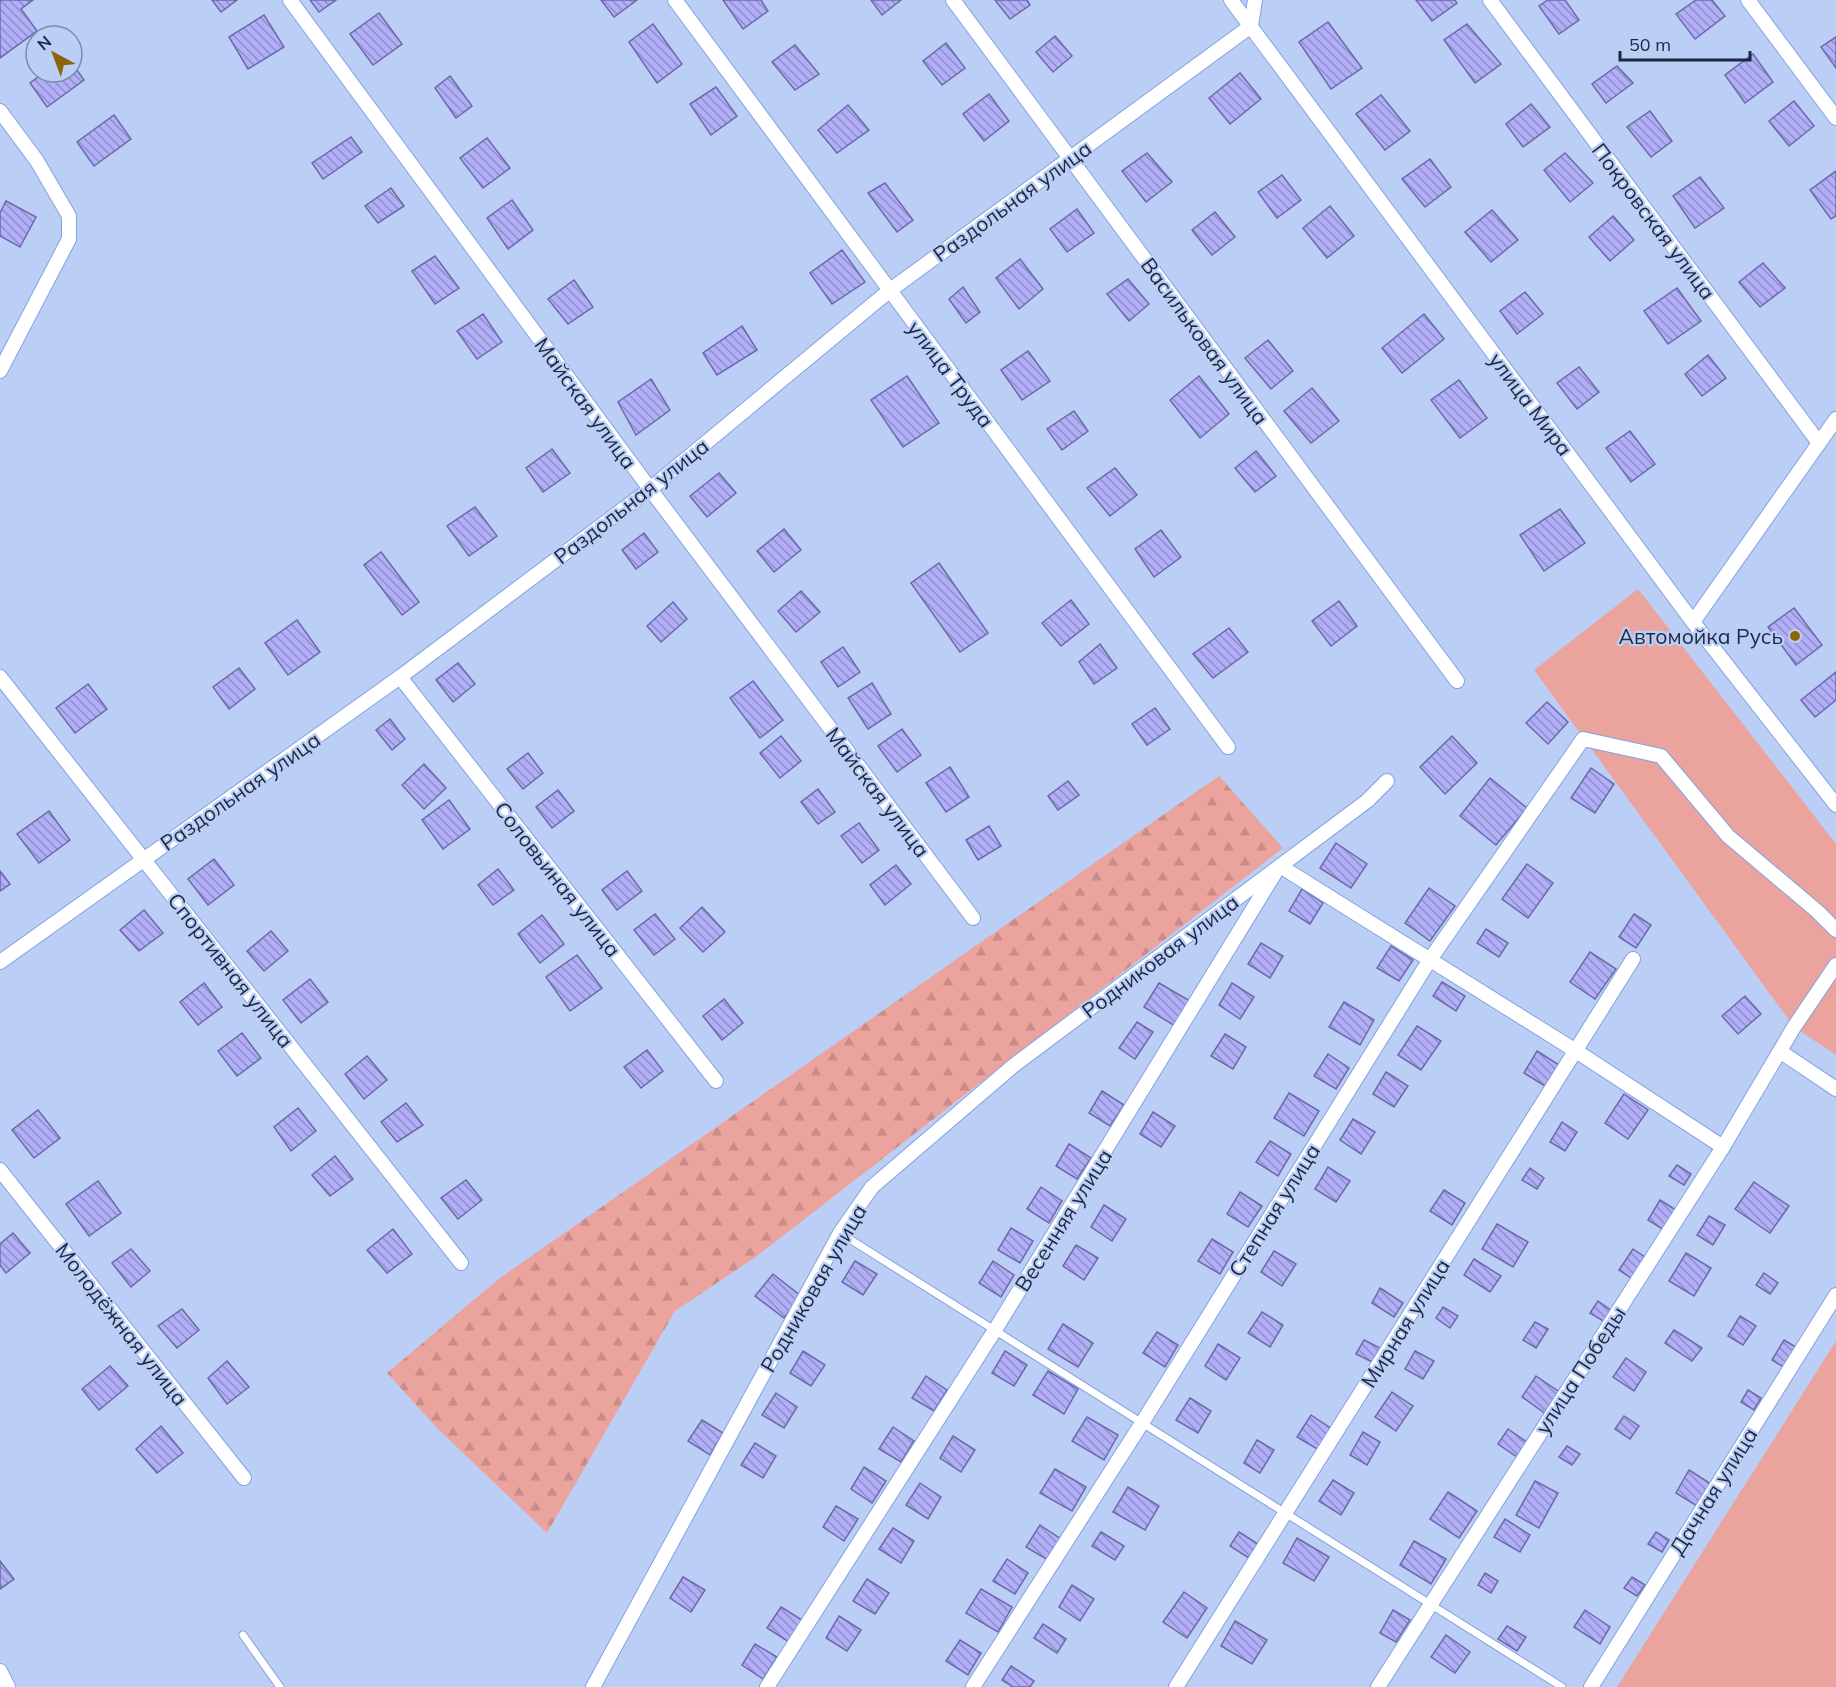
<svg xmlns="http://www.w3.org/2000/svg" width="1836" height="1687" font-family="Mulish,sans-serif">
<defs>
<pattern id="forest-firs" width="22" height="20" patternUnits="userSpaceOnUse" patternTransform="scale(1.5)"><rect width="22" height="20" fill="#eba39d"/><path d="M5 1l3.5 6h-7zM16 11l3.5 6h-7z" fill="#c98c88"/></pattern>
<pattern id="building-back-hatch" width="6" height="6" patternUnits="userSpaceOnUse" patternTransform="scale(1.5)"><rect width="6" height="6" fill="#b1aff7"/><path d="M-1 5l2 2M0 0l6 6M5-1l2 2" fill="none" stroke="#8f8eca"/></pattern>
</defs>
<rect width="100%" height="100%" fill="#bbcef5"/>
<g fill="#eba39d">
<polygon points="1638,589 1836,844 1836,1055 1794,1027 1534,670"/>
<polygon points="1836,1341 1836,1687 1617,1687"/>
</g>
<polygon fill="url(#forest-firs)" points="1219,776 1283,848 757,1256 675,1311 547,1533 438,1429 387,1373 500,1278"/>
<g fill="url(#building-back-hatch)" stroke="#6d69a9" stroke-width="1.5">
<polygon points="0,0 33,0 21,9 37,31 0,58"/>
<polygon points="212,0 237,0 221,12"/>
<polygon points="310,0 336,0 319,12"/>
<polygon points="601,0 637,0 614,17"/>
<polygon points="723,0 761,0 768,11 743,29"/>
<polygon points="871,0 901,0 882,15"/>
<polygon points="995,0 1027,0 1030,5 1010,19"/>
<polygon points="1416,0 1455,0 1457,3 1432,21"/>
<polygon points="1548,0 1565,0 1579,20 1559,34 1539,6"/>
<polygon points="1696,0 1712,0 1725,16 1695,39 1676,14"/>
<polygon points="379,13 402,44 373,65 350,34"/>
<polygon points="264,15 284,47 248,69 229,37"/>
<polygon points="1328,22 1362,68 1331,89 1299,42"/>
<polygon points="653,24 682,64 657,83 629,42"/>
<polygon points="1467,24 1501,64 1475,83 1444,40"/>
<polygon points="1055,36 1072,56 1053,72 1036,52"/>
<polygon points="1836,37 1836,68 1821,47"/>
<polygon points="946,43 965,68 942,85 923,61"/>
<polygon points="795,45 819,74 795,90 772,62"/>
<polygon points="1753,54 1773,82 1745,103 1725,75"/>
<polygon points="72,63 84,80 47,107 30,83 45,72 72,72"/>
<polygon points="1617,66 1633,83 1606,103 1592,84"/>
<polygon points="1240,73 1261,99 1230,124 1209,98"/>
<polygon points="450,76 472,106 456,118 435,88"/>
<polygon points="716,87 737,116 711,135 690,104"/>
<polygon points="989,94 1009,121 984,141 963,114"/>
<polygon points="1381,95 1410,131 1385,150 1356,114"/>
<polygon points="1794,101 1814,126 1789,146 1769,121"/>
<polygon points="1531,104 1550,127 1523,147 1506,124"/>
<polygon points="848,105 869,130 837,153 818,130"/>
<polygon points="1650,111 1672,141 1651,157 1627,127"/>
<polygon points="114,115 131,139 94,166 77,142"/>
<polygon points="351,137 362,152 323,179 312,163"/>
<polygon points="487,138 510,168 483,188 460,158"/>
<polygon points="1147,153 1172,182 1146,202 1122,171"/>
<polygon points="1565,153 1593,183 1570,202 1544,170"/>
<polygon points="1430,159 1451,187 1425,207 1402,179"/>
<polygon points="1836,171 1836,216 1831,219 1810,190"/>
<polygon points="1282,175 1301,200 1277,218 1258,192"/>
<polygon points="1700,177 1724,208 1695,228 1673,196"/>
<polygon points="885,183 913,220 897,232 868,193"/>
<polygon points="391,188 404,206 378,223 365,206"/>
<polygon points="512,200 533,230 508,249 487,218"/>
<polygon points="6,201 36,217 20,247 0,236 0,213"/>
<polygon points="1330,206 1354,236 1327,258 1303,228"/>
<polygon points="1077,209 1094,233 1067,252 1050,229"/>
<polygon points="1492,210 1518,240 1491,262 1465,232"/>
<polygon points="1215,212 1235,237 1212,255 1192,230"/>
<polygon points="1613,216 1634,240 1610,261 1589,237"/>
<polygon points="842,250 865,282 832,304 810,273"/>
<polygon points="435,256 459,288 435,304 412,271"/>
<polygon points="1020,259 1043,289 1019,309 996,278"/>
<polygon points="1763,263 1785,288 1760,307 1739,282"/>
<polygon points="1128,279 1149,304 1129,321 1107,294"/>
<polygon points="574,280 593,307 568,324 548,299"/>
<polygon points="963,287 980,312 966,323 949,299"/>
<polygon points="1677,288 1701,321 1668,344 1644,311"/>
<polygon points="1525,292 1543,314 1517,334 1500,311"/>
<polygon points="483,314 502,342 477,359 457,331"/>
<polygon points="1424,314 1444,339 1402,373 1382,348"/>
<polygon points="742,326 757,350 717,375 703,353"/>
<polygon points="1268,340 1293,371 1271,389 1245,358"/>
<polygon points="1028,351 1050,381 1022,400 1001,370"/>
<polygon points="1708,355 1726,378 1702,396 1685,374"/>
<polygon points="1579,367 1599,392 1577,409 1557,383"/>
<polygon points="907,376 939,423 903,447 871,400"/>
<polygon points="1199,376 1229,414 1200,438 1170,400"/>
<polygon points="651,379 670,410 636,435 618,402"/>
<polygon points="1459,380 1487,418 1460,438 1431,400"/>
<polygon points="1312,388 1339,421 1311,443 1284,411"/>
<polygon points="1074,411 1088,431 1062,450 1047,429"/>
<polygon points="1630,431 1655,464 1631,482 1606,448"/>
<polygon points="552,449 570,473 543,492 526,468"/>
<polygon points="1256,451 1276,476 1255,492 1235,468"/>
<polygon points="1115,468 1137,495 1110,516 1087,488"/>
<polygon points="719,473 736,493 707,517 690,496"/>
<polygon points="475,507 497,536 469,556 447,526"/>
<polygon points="1560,509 1585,543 1544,571 1520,535"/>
<polygon points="784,529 801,550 774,572 757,551"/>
<polygon points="1161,530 1181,557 1154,577 1135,549"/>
<polygon points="644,533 658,552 636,569 622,550"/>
<polygon points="381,552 419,602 402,615 364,565"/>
<polygon points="939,563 988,633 960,652 911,583"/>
<polygon points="801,591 820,612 796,632 778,611"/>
<polygon points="1071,600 1089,624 1061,646 1042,623"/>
<polygon points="1339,601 1357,626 1331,646 1312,621"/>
<polygon points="673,602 687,619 661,642 647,626"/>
<polygon points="1794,608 1822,645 1796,665 1768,627"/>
<polygon points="297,620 320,652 288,675 265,643"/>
<polygon points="1229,628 1248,652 1213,678 1193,654"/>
<polygon points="1100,644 1117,668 1094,684 1079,662"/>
<polygon points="843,647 860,672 838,687 821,662"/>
<polygon points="458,663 475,684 453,702 436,680"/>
<polygon points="239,668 255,689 229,709 213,687"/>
<polygon points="1836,672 1836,700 1815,717 1801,700"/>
<polygon points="753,681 783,720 760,738 730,698"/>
<polygon points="872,683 891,714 868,729 848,698"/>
<polygon points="88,684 107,709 75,733 56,708"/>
<polygon points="1547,702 1568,722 1548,744 1526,723"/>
<polygon points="1155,708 1170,729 1147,745 1132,724"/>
<polygon points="390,719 405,739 392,750 376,730"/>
<polygon points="902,729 921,755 897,772 878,746"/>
<polygon points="781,736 801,761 780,778 760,753"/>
<polygon points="1452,736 1477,763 1445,794 1420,767"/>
<polygon points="528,753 543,773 523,789 507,769"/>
<polygon points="424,764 446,788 424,809 402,785"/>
<polygon points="950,767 969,797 946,812 926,783"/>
<polygon points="1591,768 1614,784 1595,813 1571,798"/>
<polygon points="1490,778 1527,808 1496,845 1460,816"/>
<polygon points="1068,781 1079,795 1058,810 1048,796"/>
<polygon points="818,789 835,812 818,824 801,802"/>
<polygon points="558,790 574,811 552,828 536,807"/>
<polygon points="449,800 470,829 443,849 422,820"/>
<polygon points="49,811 70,840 39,863 17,834"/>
<polygon points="859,823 879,850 862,863 841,836"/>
<polygon points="989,826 1001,846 978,860 966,840"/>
<polygon points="1336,843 1367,864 1351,888 1320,868"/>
<polygon points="214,859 234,885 208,905 188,879"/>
<polygon points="1527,864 1553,883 1528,918 1502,899"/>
<polygon points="896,865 911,884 885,905 870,885"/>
<polygon points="498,869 514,890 493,905 478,885"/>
<polygon points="0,871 10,884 0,891"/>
<polygon points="627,871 642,891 617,910 602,890"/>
<polygon points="1429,888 1455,906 1430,941 1405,923"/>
<polygon points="1302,889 1323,903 1310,924 1289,911"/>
<polygon points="702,907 725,932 703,952 680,928"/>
<polygon points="144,910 163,933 139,951 120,930"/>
<polygon points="655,914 675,939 654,955 634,930"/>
<polygon points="1634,914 1651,925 1636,948 1619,937"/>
<polygon points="542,915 564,944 540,963 518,934"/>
<polygon points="1486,929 1508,943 1499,957 1477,943"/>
<polygon points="271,931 288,951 264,971 247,951"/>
<polygon points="1261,943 1283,956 1270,978 1248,964"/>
<polygon points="1391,946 1413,960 1399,981 1377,968"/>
<polygon points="1590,952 1616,969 1595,999 1570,982"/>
<polygon points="577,955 602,988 570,1011 546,977"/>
<polygon points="310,979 328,1002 301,1023 283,1000"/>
<polygon points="1442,982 1465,996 1456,1011 1433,996"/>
<polygon points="204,983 222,1007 198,1025 180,1002"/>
<polygon points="1159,983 1190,1001 1175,1026 1144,1007"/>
<polygon points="1232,983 1254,997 1240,1019 1219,1005"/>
<polygon points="1745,996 1761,1014 1738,1034 1722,1016"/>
<polygon points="724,999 743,1023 722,1040 703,1016"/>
<polygon points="1344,1002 1374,1020 1360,1045 1329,1027"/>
<polygon points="1137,1022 1153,1032 1135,1059 1119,1048"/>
<polygon points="1417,1026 1441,1041 1421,1070 1398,1055"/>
<polygon points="242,1033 261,1058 237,1076 218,1051"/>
<polygon points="1225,1034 1246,1047 1233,1069 1211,1056"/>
<polygon points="647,1050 663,1071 641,1088 624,1067"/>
<polygon points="1537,1051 1559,1065 1545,1086 1524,1073"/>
<polygon points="1328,1054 1349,1068 1336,1089 1314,1076"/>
<polygon points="367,1056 387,1080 364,1099 345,1074"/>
<polygon points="1386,1072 1408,1086 1394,1107 1373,1094"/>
<polygon points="1102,1091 1124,1105 1110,1126 1089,1113"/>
<polygon points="1289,1093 1319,1111 1304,1136 1274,1118"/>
<polygon points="1624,1094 1648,1110 1628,1139 1605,1123"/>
<polygon points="406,1103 423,1125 397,1142 381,1122"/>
<polygon points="298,1108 316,1131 291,1151 274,1127"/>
<polygon points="38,1110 60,1138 34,1158 12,1130"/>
<polygon points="1153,1112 1175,1126 1161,1147 1140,1134"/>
<polygon points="1353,1119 1375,1132 1361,1154 1340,1140"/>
<polygon points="1562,1122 1577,1132 1565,1151 1550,1142"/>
<polygon points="1270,1141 1291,1154 1278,1176 1256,1162"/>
<polygon points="1069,1144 1091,1158 1077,1179 1056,1166"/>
<polygon points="335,1156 353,1179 330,1196 312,1175"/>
<polygon points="1677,1165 1691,1174 1684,1185 1669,1176"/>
<polygon points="1328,1167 1350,1181 1336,1202 1315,1189"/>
<polygon points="1530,1168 1544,1178 1537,1189 1522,1180"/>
<polygon points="466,1180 482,1200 458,1219 441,1198"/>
<polygon points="98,1181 121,1213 89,1236 66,1204"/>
<polygon points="1754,1182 1789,1206 1770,1233 1735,1209"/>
<polygon points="1041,1187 1062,1201 1049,1223 1027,1209"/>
<polygon points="1444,1190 1465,1203 1452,1225 1430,1211"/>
<polygon points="1240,1192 1262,1206 1248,1227 1227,1214"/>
<polygon points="1660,1200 1676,1210 1664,1230 1648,1220"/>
<polygon points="1104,1205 1126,1219 1112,1241 1091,1227"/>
<polygon points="1709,1216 1725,1225 1713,1245 1697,1235"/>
<polygon points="1497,1224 1528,1242 1513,1267 1482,1249"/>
<polygon points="1011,1228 1033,1241 1020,1263 998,1250"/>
<polygon points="393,1229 412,1254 387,1273 367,1250"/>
<polygon points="13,1233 30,1253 6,1273 0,1265 0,1244"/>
<polygon points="1212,1239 1233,1252 1220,1274 1198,1261"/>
<polygon points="1076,1245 1098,1258 1084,1280 1063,1266"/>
<polygon points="131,1249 150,1271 131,1287 112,1263"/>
<polygon points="1633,1249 1648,1259 1634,1280 1619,1270"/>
<polygon points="1274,1251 1296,1264 1282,1286 1261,1272"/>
<polygon points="1686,1253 1711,1268 1694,1296 1669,1281"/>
<polygon points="1474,1259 1501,1276 1490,1292 1464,1275"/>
<polygon points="855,1261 877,1274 863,1295 842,1282"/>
<polygon points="993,1261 1014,1275 1001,1297 979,1283"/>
<polygon points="1764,1273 1778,1283 1770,1294 1756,1285"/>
<polygon points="773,1274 801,1296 784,1318 755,1296"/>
<polygon points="1380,1288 1403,1303 1394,1317 1372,1303"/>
<polygon points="1598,1301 1612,1311 1605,1322 1590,1313"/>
<polygon points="1443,1307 1458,1316 1450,1328 1436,1318"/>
<polygon points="182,1309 199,1330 177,1348 158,1326"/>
<polygon points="1262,1312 1283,1325 1270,1347 1248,1333"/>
<polygon points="1740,1316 1756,1326 1743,1345 1728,1336"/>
<polygon points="1535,1322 1548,1329 1536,1348 1523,1340"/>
<polygon points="1063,1324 1093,1343 1078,1367 1048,1349"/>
<polygon points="1674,1330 1702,1348 1692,1361 1665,1343"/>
<polygon points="1157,1332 1178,1345 1165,1367 1143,1353"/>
<polygon points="1364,1340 1380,1348 1372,1362 1356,1354"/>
<polygon points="1784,1340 1799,1349 1787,1369 1772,1360"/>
<polygon points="1218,1344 1240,1358 1226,1380 1205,1366"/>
<polygon points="803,1351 825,1365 811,1386 790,1373"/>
<polygon points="1005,1351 1027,1365 1014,1386 992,1373"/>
<polygon points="1415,1351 1434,1361 1423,1379 1405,1369"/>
<polygon points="1626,1358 1646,1372 1634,1391 1613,1377"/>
<polygon points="227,1361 249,1387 227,1404 208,1378"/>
<polygon points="110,1366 128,1386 99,1410 82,1389"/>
<polygon points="1048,1371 1078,1389 1064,1414 1033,1395"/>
<polygon points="926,1376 947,1390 934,1411 912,1398"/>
<polygon points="1536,1376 1561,1393 1546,1414 1522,1397"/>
<polygon points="1748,1390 1761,1398 1754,1410 1741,1402"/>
<polygon points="1392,1392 1413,1406 1396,1431 1375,1417"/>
<polygon points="776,1393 797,1407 784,1428 762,1415"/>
<polygon points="1190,1398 1211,1411 1198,1433 1176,1420"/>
<polygon points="1311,1415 1332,1429 1319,1450 1297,1437"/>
<polygon points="1624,1416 1639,1426 1630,1439 1615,1429"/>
<polygon points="1087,1417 1118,1435 1104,1460 1072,1441"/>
<polygon points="702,1420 723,1433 710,1455 688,1441"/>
<polygon points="161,1426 183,1453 157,1473 136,1449"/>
<polygon points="893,1427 914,1441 901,1462 879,1449"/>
<polygon points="1508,1429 1527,1442 1517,1457 1498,1444"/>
<polygon points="1363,1432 1380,1442 1367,1465 1350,1455"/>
<polygon points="953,1436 975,1450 961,1472 940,1458"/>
<polygon points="1257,1440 1274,1450 1260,1473 1244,1463"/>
<polygon points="755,1443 776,1456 763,1478 741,1465"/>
<polygon points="1567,1446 1580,1454 1572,1465 1559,1457"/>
<polygon points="864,1467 886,1481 872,1503 851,1489"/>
<polygon points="1055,1469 1086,1487 1072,1511 1040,1493"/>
<polygon points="1689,1470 1711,1484 1697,1506 1676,1493"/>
<polygon points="1333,1480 1354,1493 1341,1515 1319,1501"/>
<polygon points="1535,1481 1558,1493 1539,1528 1516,1515"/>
<polygon points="920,1483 941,1497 928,1519 906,1505"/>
<polygon points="1128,1487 1159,1506 1145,1530 1113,1512"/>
<polygon points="1448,1492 1477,1511 1459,1538 1430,1519"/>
<polygon points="836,1506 858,1519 844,1541 823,1527"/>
<polygon points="1505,1519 1530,1535 1520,1552 1494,1537"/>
<polygon points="1040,1525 1061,1539 1048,1560 1026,1547"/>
<polygon points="893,1528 914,1541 901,1563 879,1549"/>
<polygon points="1101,1532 1124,1546 1115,1560 1092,1546"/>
<polygon points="1239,1532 1261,1546 1252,1560 1230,1546"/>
<polygon points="1656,1532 1669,1540 1662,1552 1648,1544"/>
<polygon points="1297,1538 1329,1557 1314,1581 1283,1563"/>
<polygon points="1414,1541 1446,1559 1431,1584 1400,1565"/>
<polygon points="1007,1559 1028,1573 1015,1594 993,1581"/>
<polygon points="0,1561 14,1579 0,1589"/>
<polygon points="1485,1573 1498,1581 1491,1593 1478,1585"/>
<polygon points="683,1577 705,1590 691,1612 670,1598"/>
<polygon points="1632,1577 1645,1585 1637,1596 1624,1588"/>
<polygon points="867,1579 889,1593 875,1614 853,1601"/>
<polygon points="1072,1585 1094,1599 1080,1621 1059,1607"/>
<polygon points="981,1589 1012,1607 998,1632 966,1613"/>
<polygon points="1184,1592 1207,1608 1187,1638 1163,1622"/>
<polygon points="781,1607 802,1620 789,1642 767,1628"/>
<polygon points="1393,1610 1410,1620 1396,1642 1380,1633"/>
<polygon points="1585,1610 1610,1627 1600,1644 1574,1627"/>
<polygon points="839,1616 861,1630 847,1651 826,1638"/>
<polygon points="1235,1621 1267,1640 1252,1664 1221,1646"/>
<polygon points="1043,1624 1066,1639 1057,1653 1034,1638"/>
<polygon points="1507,1626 1526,1637 1517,1651 1498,1639"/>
<polygon points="1446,1635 1470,1652 1455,1673 1431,1657"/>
<polygon points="960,1640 981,1653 968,1675 946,1661"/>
<polygon points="755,1644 777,1657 763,1679 742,1665"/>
<polygon points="1011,1666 1034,1681 1030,1687 1013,1687 1002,1680"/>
</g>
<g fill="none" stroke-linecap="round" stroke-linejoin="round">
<g stroke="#85a2e1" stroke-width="9">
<g id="service">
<polyline points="840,1233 1562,1687"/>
<polyline points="243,1635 280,1687"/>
</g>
</g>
<g stroke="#85a2e1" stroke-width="16">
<g id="minor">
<polyline points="290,0 650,489 973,918"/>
<polyline points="675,0 1228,747"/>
<polyline points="953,0 1457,681"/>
<polyline points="1231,0 1693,622 1836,805"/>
<polyline points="1490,0 1819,443"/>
<polyline points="1748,0 1836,118"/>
<polyline points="1251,26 1255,0"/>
<polyline points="0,111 37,161 69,216 69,239 0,371"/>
<polyline points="1693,622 1836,419"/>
<polyline points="0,677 461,1263"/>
<polyline points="400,677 716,1081"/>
<polyline points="1280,866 1576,1051 1723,1147"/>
<polyline points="0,962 400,677 650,489 889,291 1251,26"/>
<polyline points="1781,1052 1836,1089"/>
<polyline points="0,1170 244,1478"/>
<polyline points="0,1671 8,1687"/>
<polyline points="593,1687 840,1233 872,1187 1013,1066 1367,801 1387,781"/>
<polyline points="767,1687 995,1330 1275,873"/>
<polyline points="973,1687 1142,1423 1429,961 1583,739 1661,756 1728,836 1817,911 1836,930"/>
<polyline points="1176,1687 1633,959"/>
<polyline points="1378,1687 1723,1147 1794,1027 1836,965"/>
<polyline points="1591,1687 1836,1295"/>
</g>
</g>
<use href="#service" stroke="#fff" stroke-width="7"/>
<use href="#minor" stroke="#fff" stroke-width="14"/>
</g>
<circle fill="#8a6706" stroke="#bbcef5" stroke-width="2" cx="1795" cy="636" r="6"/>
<g text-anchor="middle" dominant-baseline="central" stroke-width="4.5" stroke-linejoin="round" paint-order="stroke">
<g font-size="21" fill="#1d2841" stroke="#bbcef5">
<text transform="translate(1012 201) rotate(-36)">Раздольная улица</text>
<text transform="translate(1654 221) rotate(53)">Покровская улица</text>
<text transform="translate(1205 341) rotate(54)">Васильковая улица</text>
<text transform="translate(951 374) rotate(53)">улица Труда</text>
<text transform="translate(586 403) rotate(54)">Майская улица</text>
<text transform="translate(1531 404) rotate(53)">улица Мира</text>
<text transform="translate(631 501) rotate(-38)">Раздольная улица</text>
<text transform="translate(240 791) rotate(-35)">Раздольная улица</text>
<text transform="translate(878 792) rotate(53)">Майская улица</text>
<text transform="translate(558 879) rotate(52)">Соловьиная улица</text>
<text transform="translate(1160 956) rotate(-37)">Родниковая улица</text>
<text transform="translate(231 970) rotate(52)">Спортивная улица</text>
<text transform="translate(1274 1210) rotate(-58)">Степная улица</text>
<text transform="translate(1063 1220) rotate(-58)">Весенняя улица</text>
<text transform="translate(813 1288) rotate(-60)">Родниковая улица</text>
<text transform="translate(1405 1323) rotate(-58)">Мирная улица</text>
<text transform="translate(122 1324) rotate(52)">Молодёжная улица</text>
<text transform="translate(1580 1370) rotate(-57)">улица Победы</text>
<text transform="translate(1713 1491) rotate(-58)">Дачная улица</text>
</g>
<g font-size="21" fill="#1d2841" stroke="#bbcef5" text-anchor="end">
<text x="1783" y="636">Автомойка Русь</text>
</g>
</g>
<g transform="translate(54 54) rotate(319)"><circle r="28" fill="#bbcef5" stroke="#7c8cad" stroke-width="1.5"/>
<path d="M0-4.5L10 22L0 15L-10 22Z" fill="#8a6706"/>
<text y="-9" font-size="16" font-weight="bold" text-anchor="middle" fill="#1d2841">N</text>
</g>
<path d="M1620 51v9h130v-9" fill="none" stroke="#1d2841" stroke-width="3"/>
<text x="1629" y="51" font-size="18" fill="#1d2841" stroke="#bbcef5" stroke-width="4.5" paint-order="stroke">50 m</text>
</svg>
